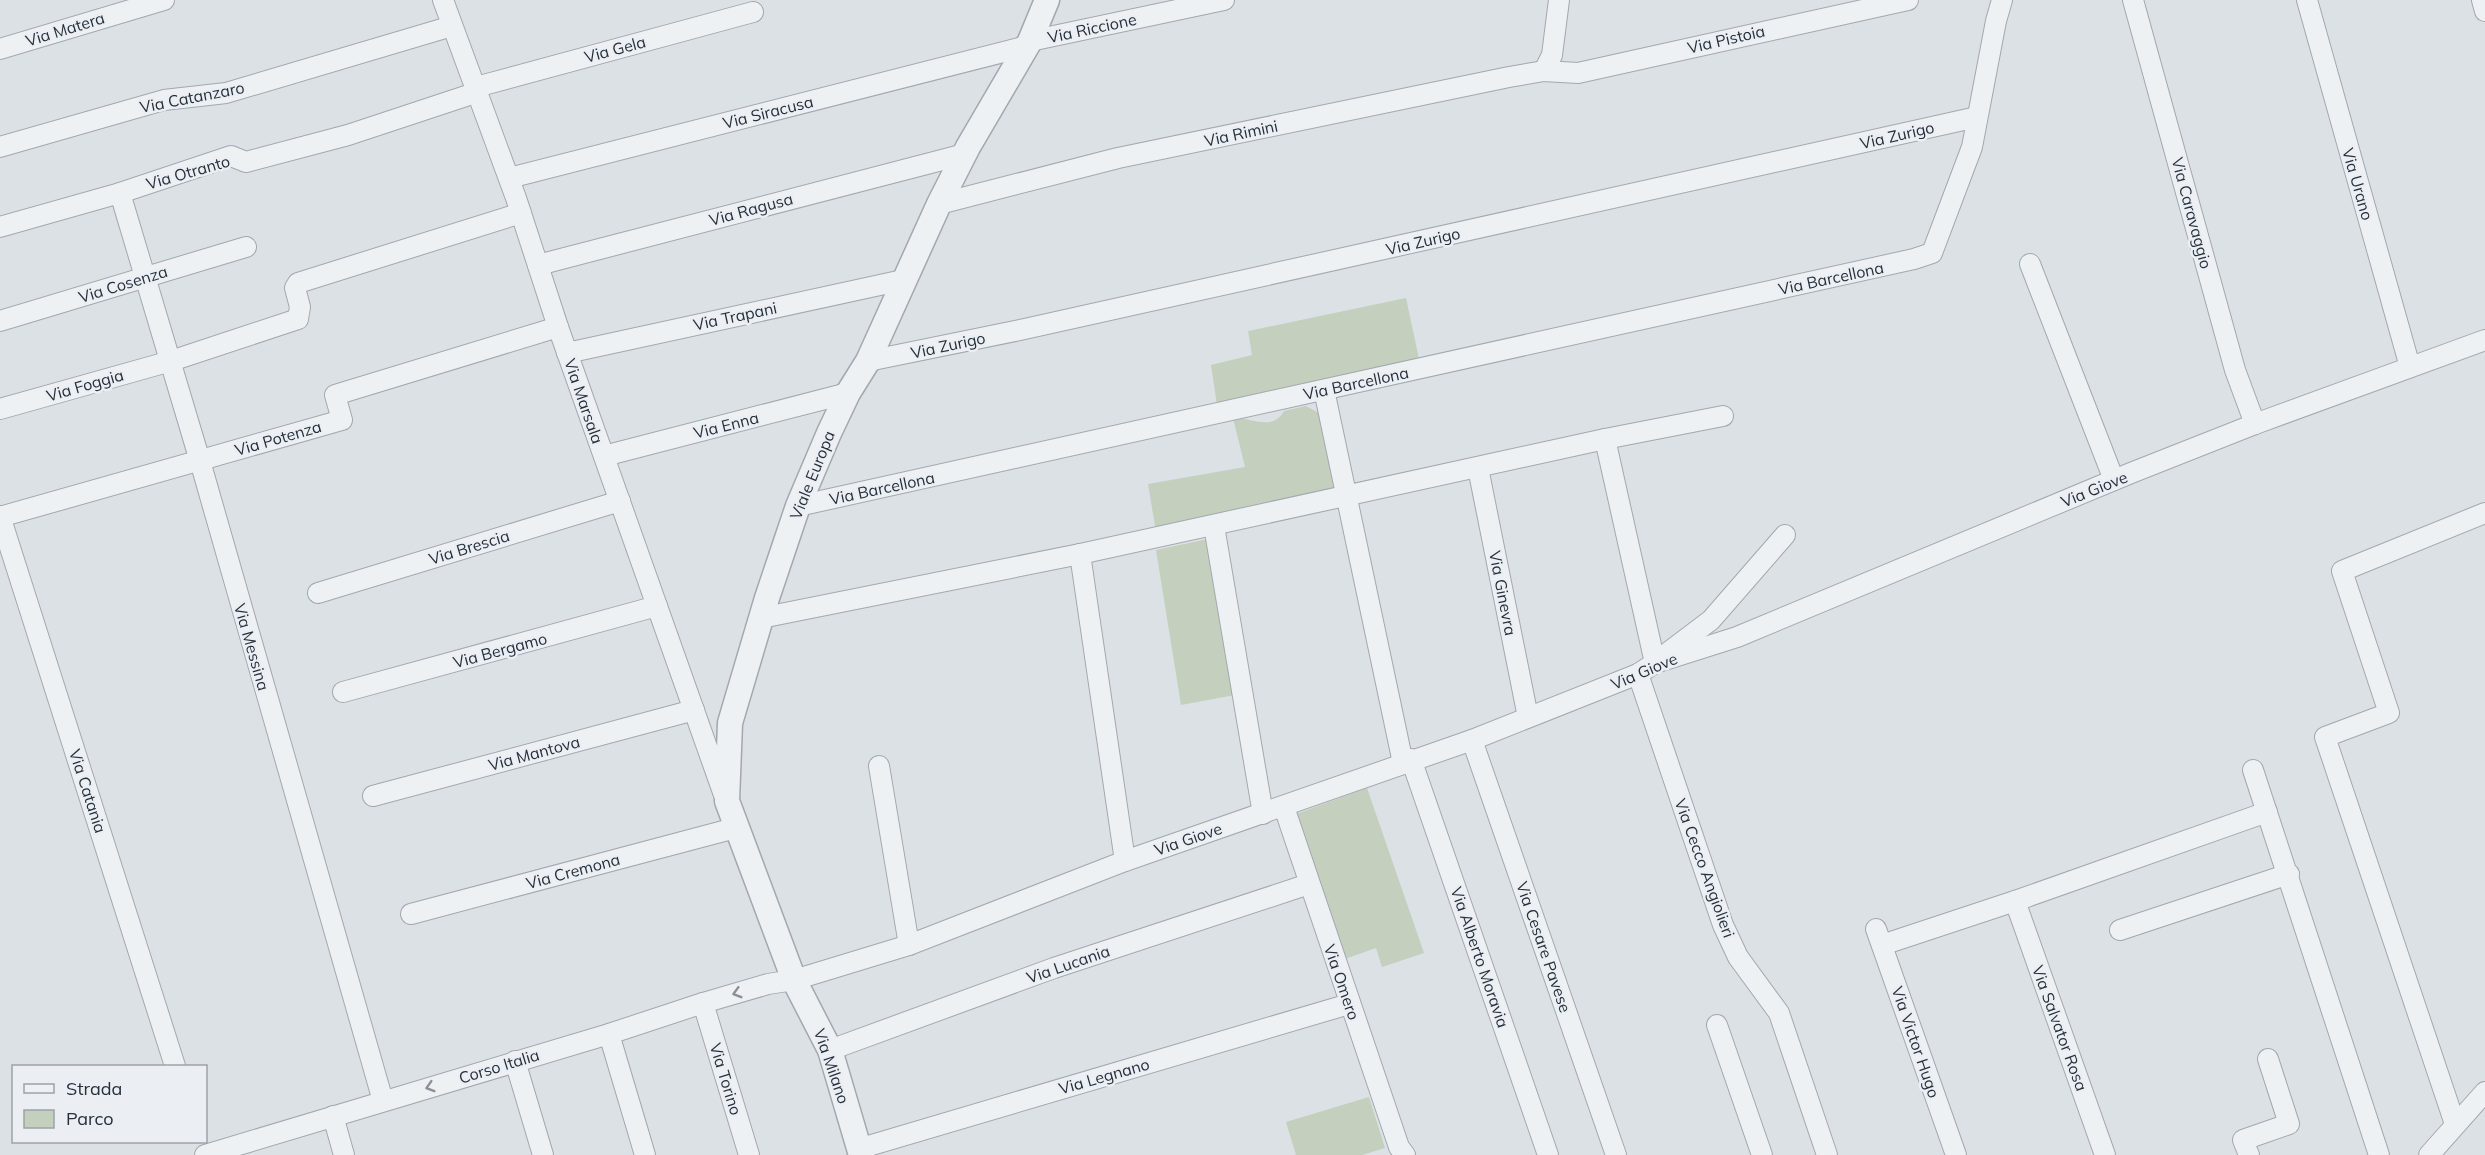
<svg xmlns="http://www.w3.org/2000/svg" width="2485" height="1155" font-family="Mulish,sans-serif">
<rect width="100%" height="100%" fill="#dce1e5"/>
<g fill="#c4cfbd">
<polygon points="1406,298 1419,359 1217,405 1211,365 1252,355 1248,331"/>
<path d="M 1306,406 L 1321,414 L 1337,490 L 1156,532 L 1148,484 L 1245,467 L 1233,418 C 1252,417 1272,432 1284,411 Z"/>
<polygon points="1208,539 1235,695 1181,705 1156,550"/>
<polygon points="1367,788 1424,953 1382,967 1376,948 1342,960 1296,814"/>
<polygon points="1369,1097 1385,1148 1362,1155 1296,1155 1286,1122"/>
</g>
<g fill="none" stroke-linecap="round" stroke-linejoin="round">
<g stroke="#a2a8af" stroke-width="22">
<g id="minor">
<polyline points="443,0 516,198 558,327 724,795"/>
<polyline points="2133,0 2235,370 2255,424"/>
<polyline points="2307,0 2410,367"/>
<polyline points="2482,0 2485,11"/>
<polyline points="1030,41 1224,0"/>
<polyline points="0,49 164,0"/>
<polyline points="1544,71 1552,55 1559,0"/>
<polyline points="476,87 753,12"/>
<polyline points="0,147 164,100 226,93 452,26"/>
<polyline points="509,178 1027,46"/>
<polyline points="120,193 200,461 383,1101"/>
<polyline points="939,204 1118,158 1509,77 1544,71 1578,73 1908,0"/>
<polyline points="0,227 120,193 231,156 246,162 348,135 478,92"/>
<polyline points="2030,264 2114,480"/>
<polyline points="538,265 965,154"/>
<polyline points="0,321 246,247"/>
<polyline points="567,353 903,280"/>
<polyline points="868,361 1020,330 1977,117"/>
<polyline points="1324,390 1403,763"/>
<polyline points="0,409 171,361 298,319 300,307 295,288 298,283 521,213"/>
<polyline points="1605,439 1655,663"/>
<polyline points="604,456 848,393"/>
<polyline points="1478,468 1528,717"/>
<polyline points="798,506 1914,259 1932,253 1972,147 1996,21 2002,0"/>
<polyline points="0,516 175,1066"/>
<polyline points="0,517 342,420 335,395 558,327"/>
<polyline points="1214,526 1263,814"/>
<polyline points="1080,554 1125,861"/>
<polyline points="318,593 620,501"/>
<polyline points="761,618 1080,554 1605,439 1723,416"/>
<polyline points="1666,654 1711,620 1785,535"/>
<polyline points="1638,674 1723,925 1738,957 1779,1013 1827,1155"/>
<polyline points="343,692 657,606"/>
<polyline points="1472,740 1616,1155"/>
<polyline points="1411,759 1548,1155"/>
<polyline points="879,766 909,945"/>
<polyline points="2253,770 2379,1155"/>
<polyline points="373,796 694,710"/>
<polyline points="1284,807 1399,1147 1405,1155"/>
<polyline points="2015,901 2105,1155"/>
<polyline points="411,914 735,828"/>
<polyline points="1876,929 1956,1155"/>
<polyline points="2120,930 2289,874"/>
<polyline points="1882,945 2015,901 2267,812"/>
<polyline points="703,1003 749,1155"/>
<polyline points="1717,1025 1762,1155"/>
<polyline points="609,1034 645,1155"/>
<polyline points="830,1050 1054,968 1309,884"/>
<polyline points="515,1061 543,1155"/>
<polyline points="333,1116 344,1155"/>
<polyline points="2455,1124 2325,737 2389,713 2342,571 2485,513"/>
<polyline points="858,1149 1349,1004"/>
<polyline points="205,1155 609,1034 703,1003 768,984 794,980 909,945 1125,861 1472,740 1638,674 1655,663 1737,637 2131,473 2255,424 2485,340"/>
<polyline points="2249,1155 2243,1140 2289,1124 2268,1059"/>
<polyline points="2429,1155 2485,1092"/>
</g>
</g>
<g stroke="#a2a8af" stroke-width="27">
<polyline id="tertiary" points="861,1155 830,1050 794,980 727,801 730,723 767,598 798,506 829,433 848,393 868,361 939,204 968,147 1030,41 1047,0"/>
</g>
<use href="#minor" stroke="#eef1f4" stroke-width="20"/>
<use href="#tertiary" stroke="#eef1f4" stroke-width="24"/>
</g>
<defs><path id="oneway-chevron" d="M-2-3.5L2.5 0L-2 3.5" fill="none" stroke-width="1.6" stroke-linecap="round" stroke-linejoin="round" transform="scale(1.5)"/></defs>
<g stroke="#8a9098">
<use href="#oneway-chevron" transform="translate(737 993) rotate(164)"/>
<use href="#oneway-chevron" transform="translate(430 1087) rotate(163)"/>
</g>
<g text-anchor="middle" dominant-baseline="central" stroke-width="5" stroke-linejoin="round" paint-order="stroke">
<g font-size="16" fill="#26303b" stroke="#ebeff3">
<text transform="translate(1092 28) rotate(-12)">Via Riccione</text>
<text transform="translate(65 29) rotate(-17)">Via Matera</text>
<text transform="translate(1726 39) rotate(-13)">Via Pistoia</text>
<text transform="translate(615 49) rotate(-15)">Via Gela</text>
<text transform="translate(192 97) rotate(-11)">Via Catanzaro</text>
<text transform="translate(768 112) rotate(-14)">Via Siracusa</text>
<text transform="translate(1241 133) rotate(-12)">Via Rimini</text>
<text transform="translate(1897 135) rotate(-13)">Via Zurigo</text>
<text transform="translate(188 172) rotate(-16)">Via Otranto</text>
<text transform="translate(2358 184) rotate(74)">Via Urano</text>
<text transform="translate(751 209) rotate(-15)">Via Ragusa</text>
<text transform="translate(2192 213) rotate(75)">Via Caravaggio</text>
<text transform="translate(1423 241) rotate(-13)">Via Zurigo</text>
<text transform="translate(1831 278) rotate(-12)">Via Barcellona</text>
<text transform="translate(123 284) rotate(-17)">Via Cosenza</text>
<text transform="translate(735 316) rotate(-12)">Via Trapani</text>
<text transform="translate(948 345) rotate(-12)">Via Zurigo</text>
<text transform="translate(1356 383) rotate(-12)">Via Barcellona</text>
<text transform="translate(85 385) rotate(-16)">Via Foggia</text>
<text transform="translate(584 401) rotate(71)">Via Marsala</text>
<text transform="translate(726 425) rotate(-14)">Via Enna</text>
<text transform="translate(278 438) rotate(-16)">Via Potenza</text>
<text transform="translate(812 475) rotate(-68)">Viale Europa</text>
<text transform="translate(882 488) rotate(-12)">Via Barcellona</text>
<text transform="translate(2094 489) rotate(-22)">Via Giove</text>
<text transform="translate(469 547) rotate(-17)">Via Brescia</text>
<text transform="translate(1503 593) rotate(79)">Via Ginevra</text>
<text transform="translate(252 647) rotate(74)">Via Messina</text>
<text transform="translate(500 650) rotate(-15)">Via Bergamo</text>
<text transform="translate(1644 671) rotate(-23)">Via Giove</text>
<text transform="translate(534 753) rotate(-15)">Via Mantova</text>
<text transform="translate(88 791) rotate(72)">Via Catania</text>
<text transform="translate(1188 839) rotate(-19)">Via Giove</text>
<text transform="translate(1705 868) rotate(70)">Via Cecco Angiolieri</text>
<text transform="translate(573 871) rotate(-15)">Via Cremona</text>
<text transform="translate(1544 947) rotate(71)">Via Cesare Pavese</text>
<text transform="translate(1480 957) rotate(71)">Via Alberto Moravia</text>
<text transform="translate(1068 964) rotate(-19)">Via Lucania</text>
<text transform="translate(1342 982) rotate(71)">Via Omero</text>
<text transform="translate(2060 1028) rotate(70)">Via Salvator Rosa</text>
<text transform="translate(1916 1042) rotate(71)">Via Victor Hugo</text>
<text transform="translate(499 1066) rotate(-17)">Corso Italia</text>
<text transform="translate(832 1066) rotate(71)">Via Milano</text>
<text transform="translate(1104 1076) rotate(-16)">Via Legnano</text>
<text transform="translate(726 1079) rotate(73)">Via Torino</text>
</g>
</g>
<rect x="12" y="1065" width="195" height="78" fill="#ebeff3" stroke="#9ca3a9" stroke-width="1.5"/>
<rect x="24" y="1084" width="30" height="9" fill="#eef1f4" stroke="#9ca3a9" stroke-width="1.5"/>
<text x="66" y="1095" font-size="18" fill="#26303b">Strada</text>
<rect x="24" y="1110" width="30" height="18" fill="#c4cfbd" stroke="#9ca3a9" stroke-width="1.5"/>
<text x="66" y="1125" font-size="18" fill="#26303b">Parco</text>
</svg>
